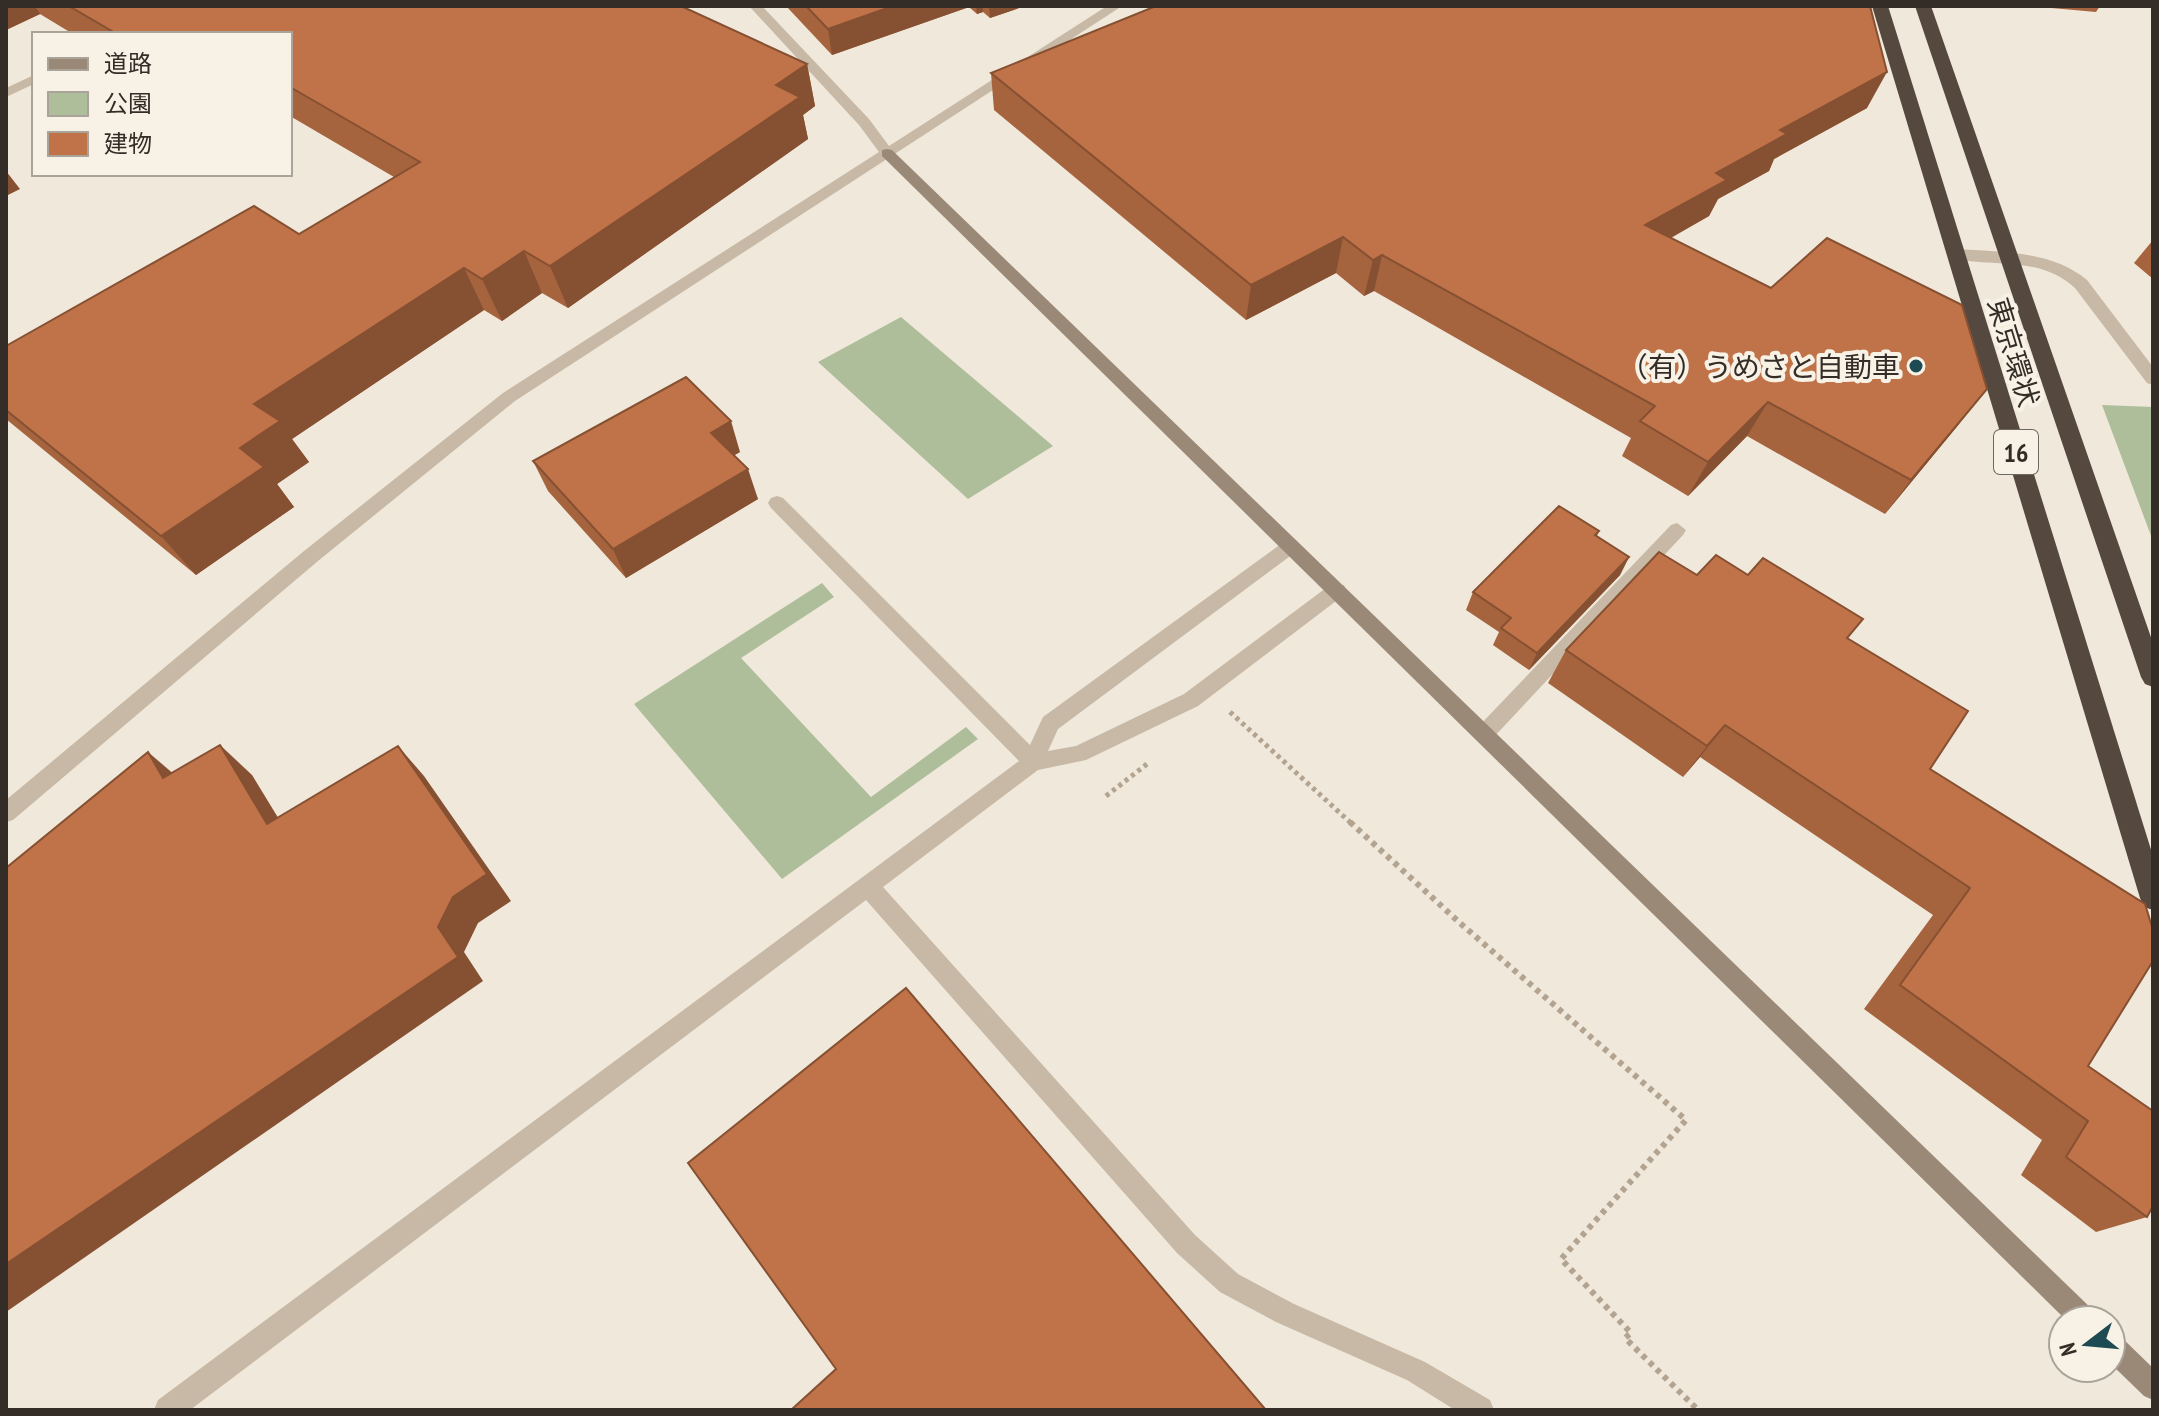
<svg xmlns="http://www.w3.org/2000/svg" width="2159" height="1416" font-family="'PT Sans Narrow','Noto Sans JP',sans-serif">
<rect width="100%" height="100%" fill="#f0e8da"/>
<g fill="#aebe9b">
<polygon points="901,317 1053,446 968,499 818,362"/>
<polygon points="2102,405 2153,407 2153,541"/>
<polygon points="822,583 834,597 741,658 871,797 966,727 978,739 782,879 634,704"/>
</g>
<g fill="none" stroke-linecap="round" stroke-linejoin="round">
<g stroke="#b3a491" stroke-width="5" stroke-dasharray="4 4" stroke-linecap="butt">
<polyline points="1230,712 1352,824"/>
<polyline points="1106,796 1147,764"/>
</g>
<polyline stroke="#b3a491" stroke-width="6" stroke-dasharray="5 5" stroke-linecap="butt" points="1350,822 1460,923 1686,1120 1561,1259 1631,1333 1625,1338 1698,1410"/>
<g fill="#c7b9a6" fill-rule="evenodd">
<polygon points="34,75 34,84 6,97 6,88"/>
<polygon points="777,496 783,498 1030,745 1043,717 1285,541 1297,541 1300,546 1297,551 1058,729 1048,751 1076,746 1184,694 1330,585 1344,585 1346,590 1344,595 1198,706 1086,760 1038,770 883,887 1195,1235 1238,1274 1294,1304 1425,1362 1490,1400 1494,1410 1455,1410 1407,1380 1276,1322 1220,1292 1177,1253 866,900 190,1410 154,1410 158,1400 1019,761 771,508 768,503 771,498"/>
</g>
<g fill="#c7b9a6" fill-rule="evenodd">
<polygon points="749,6 762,6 869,119 889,146 1107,6 1122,6 515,401 318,561 13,820 6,822 6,800 304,551 503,393 879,152 859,125"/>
<path d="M 1955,249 C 1999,252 2051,250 2087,280 L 2153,367 L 2153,385 L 2147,383 L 2075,288 C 2039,255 1993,268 1950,258 L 1950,250 Z"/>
<polygon points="1677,523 1686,530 1683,535 1492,739 1485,742 1478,739 1475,733 1478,727 1671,525"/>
</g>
<g fill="#9b8978" fill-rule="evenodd">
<polygon points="887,149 892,150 2094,1311 2098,1320 2066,1320 882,156 882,150"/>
<polygon points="2111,1332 2120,1336 2153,1368 2153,1400 2144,1396 2111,1364"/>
</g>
<g fill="#55483e" fill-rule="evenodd">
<polygon points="1872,6 1888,6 2153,856 2153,910 2144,907 2140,898"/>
<polygon points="1915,6 1931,6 2153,643 2153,687 2145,684 2141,677"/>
</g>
</g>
<g fill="#a5633e">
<polygon points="6,6 681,6 807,64 815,106 803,115 808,139 568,308 542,293 502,321 484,310 292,439 309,462 277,484 294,507 196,575 6,419 6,346 299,234 394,177 290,116 290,34 73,34 40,14 6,30"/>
<polygon points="786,6 1025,6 990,18 983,12 977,14 969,7 832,55"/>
<polygon points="2030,6 2100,6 2096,12"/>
<polygon points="991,73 1867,108 1774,159 1769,171 1718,199 1709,216 1671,238 1959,424 1885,514 1747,436 1688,496 1622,456 1631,438 1374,291 1364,296 1336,273 1246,320 994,110"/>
<polygon points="2153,240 2153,279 2134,263"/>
<polygon points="740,452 734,455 758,499 626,578 548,491 533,461"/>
<polygon points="1599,531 1597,536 1629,557 1620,575 1529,670 1493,645 1499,632 1466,610 1473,592"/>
<polygon points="1697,575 1847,638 1930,769 2088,1066 2147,1217 2096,1232 2021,1175 2042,1140 1864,1009 1933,915 1700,757 1683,777 1548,683 1566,650"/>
</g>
<g fill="#865032">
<polygon points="6,6 35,6 40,14 6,30"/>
<polygon points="893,6 969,6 969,7 832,55 828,29"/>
<polygon points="976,6 983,6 983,12 977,14"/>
<polygon points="989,6 1025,6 990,18"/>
<polygon points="807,64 815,106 803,115 808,139 568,308 550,266 776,85"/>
<polygon points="1887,72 1867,108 1774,159 1769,171 1718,199 1709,216 1629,261 1645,225 1716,173 1780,130"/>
<polygon points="6,171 20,189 6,196"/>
<polygon points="1343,237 1336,273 1246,320 1251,285"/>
<polygon points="524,251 542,293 502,321 482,279"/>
<polygon points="1382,255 1374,291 1364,296 1373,260"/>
<polygon points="464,268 484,310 292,439 309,462 277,484 294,507 196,575 161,536 240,448 254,404"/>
<polygon points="1987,389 1959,424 1885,514 1911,480"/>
<polygon points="1768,402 1747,436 1688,496 1708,462"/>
<polygon points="731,421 740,452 721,463 711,433"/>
<polygon points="748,469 758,499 626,578 613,549"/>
<polygon points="1629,557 1620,575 1529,670 1537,653"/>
<polygon points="1725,725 1700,757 1683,777 1707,746"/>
<polygon points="220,745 252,775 299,852 267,824"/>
<polygon points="398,746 424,776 511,901 478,923 464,952 483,981 6,1312 6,1264 438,927"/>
<polygon points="148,752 183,782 163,778"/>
</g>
<g fill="#c07348" stroke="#865032" stroke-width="2">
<polygon points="69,6 681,6 807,64 776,85 800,97 550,266 524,251 482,279 464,268 254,404 280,421 240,448 264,467 161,536 6,410 6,346 254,206 299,234 420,162 290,87 290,34 117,34"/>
<polygon points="806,6 893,6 828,29"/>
<polygon points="1156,6 1870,6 1887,72 1780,130 1787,134 1716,173 1727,180 1645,225 1771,288 1827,238 1962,305 1987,389 1911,480 1768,402 1708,462 1640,421 1655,406 1382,255 1373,260 1343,237 1251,285 991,73"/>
<polygon points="686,377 731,421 711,433 748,469 613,549 533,461"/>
<polygon points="1559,506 1599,531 1595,535 1629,557 1537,653 1501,628 1511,618 1473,592"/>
<polygon points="1659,552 1697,575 1716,555 1748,575 1763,558 1863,619 1847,638 1968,711 1930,769 2145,904 2153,930 2153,961 2088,1066 2153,1111 2153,1206 2147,1217 2066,1157 2088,1121 1900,985 1970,888 1725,725 1707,746 1566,650"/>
<polygon points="220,745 267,824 398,746 487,874 453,897 438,927 458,957 6,1264 6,868 148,752 163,778"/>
<polygon points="906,988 1266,1410 791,1410 836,1369 688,1163"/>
</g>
<circle fill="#1e4a53" stroke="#f8f2e6" stroke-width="3" cx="1916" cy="366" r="8"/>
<g text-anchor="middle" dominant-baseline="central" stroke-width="8" stroke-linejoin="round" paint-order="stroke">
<rect fill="#f8f2e6" stroke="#6f6860" stroke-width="2" x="1994" y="430" width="44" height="44" rx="6"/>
<g font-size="26" font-weight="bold" fill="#342d27">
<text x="2016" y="452">16</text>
</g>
<g font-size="28" fill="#342d27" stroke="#f8f2e6">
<text transform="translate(2014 352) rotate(73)">東京環状</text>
</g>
<g font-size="28" fill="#342d27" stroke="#f8f2e6" text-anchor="end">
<text x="1900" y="366">（有）うめさと自動車</text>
</g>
</g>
<rect width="2159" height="1416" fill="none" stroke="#342d27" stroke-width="16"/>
<rect x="32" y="32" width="260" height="144" fill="#f8f2e6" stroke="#aaa39a" stroke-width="2"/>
<rect x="48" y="58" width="40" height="12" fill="#9b8978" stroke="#aaa39a" stroke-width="2"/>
<text x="104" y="72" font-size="24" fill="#342d27">道路</text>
<rect x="48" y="92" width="40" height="24" fill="#aebe9b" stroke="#aaa39a" stroke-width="2"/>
<text x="104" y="112" font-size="24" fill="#342d27">公園</text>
<rect x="48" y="132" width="40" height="24" fill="#c07348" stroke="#aaa39a" stroke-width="2"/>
<text x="104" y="152" font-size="24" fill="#342d27">建物</text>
<g transform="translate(2087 1344) rotate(254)"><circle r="38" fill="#f8f2e6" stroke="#aaa39a" stroke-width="2"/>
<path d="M0-6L14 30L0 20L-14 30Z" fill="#1e4a53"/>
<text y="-12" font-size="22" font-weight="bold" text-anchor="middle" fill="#342d27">N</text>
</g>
</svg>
